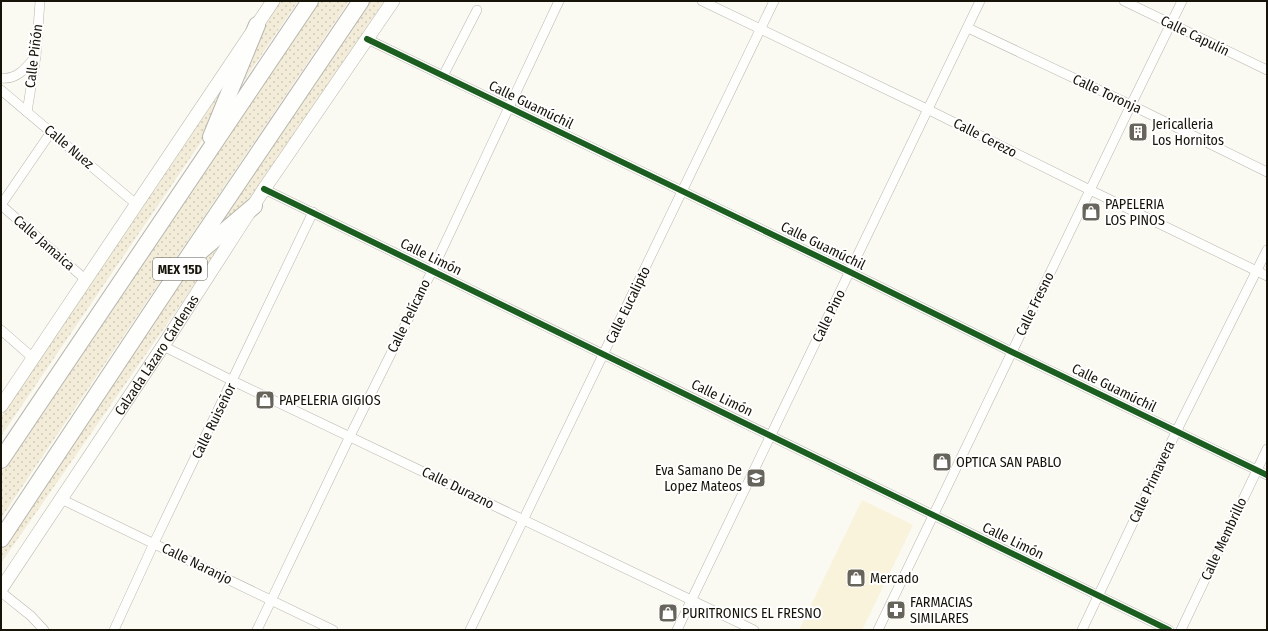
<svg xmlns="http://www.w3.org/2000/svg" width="1268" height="631" font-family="'Fira Sans Condensed',sans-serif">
<defs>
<pattern id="grass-dots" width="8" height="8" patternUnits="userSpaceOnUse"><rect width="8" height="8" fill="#f2ecd9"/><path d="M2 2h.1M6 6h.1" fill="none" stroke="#cfcab9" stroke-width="1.8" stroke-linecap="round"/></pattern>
</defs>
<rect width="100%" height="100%" fill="#faf9f2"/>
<polygon fill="#f9f3dc" points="862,500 913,525 862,630 799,630"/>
<g fill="url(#grass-dots)">
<polygon points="279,1 298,1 226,107 262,27"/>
<polygon points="320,1 349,1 1,518 1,473"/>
<polygon points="365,1 384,1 250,201 205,238"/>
<polygon points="234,67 201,142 1,436 1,416"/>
<polygon points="228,236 1,563 1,548 181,275"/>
</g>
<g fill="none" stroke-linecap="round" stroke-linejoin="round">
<g stroke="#b8b6ae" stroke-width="10">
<g id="street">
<polyline points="702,1 929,110 1090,190 1267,276"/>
<polyline points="1124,1 1267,70"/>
<polyline points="968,28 1131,105 1267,172"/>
<polyline points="367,39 850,272 1012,352 1267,475"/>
<polyline points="443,76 477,10"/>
<path d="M 1,78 C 17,80 26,68 35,57"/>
<polyline points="1,90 136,204"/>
<polyline points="27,112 36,56 40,1"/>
<polyline points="264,189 1169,630"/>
<polyline points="1,205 86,280"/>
<polyline points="1,205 51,132"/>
<polyline points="1,330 33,358"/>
<polyline points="163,346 233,381 754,630"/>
<polyline points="61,499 333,630"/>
<polyline points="1,592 31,616 44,630"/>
<polyline points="114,630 154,543 313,212"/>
<polyline points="257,630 350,436 432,271 559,1"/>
<polyline points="470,630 774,1"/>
<polyline points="677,630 980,1"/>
<polyline points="878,630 1131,105 1182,1"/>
<polyline points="1082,630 1176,432 1267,250"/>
<polyline points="1181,630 1267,449"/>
</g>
</g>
<g stroke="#b8b6ae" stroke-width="14">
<g id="secondary">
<polyline points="1,406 273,1"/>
<path id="s1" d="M 1,589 L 163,346 L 264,189 L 393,1"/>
</g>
</g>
<g stroke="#b8b6ae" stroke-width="18">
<g id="highway">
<polyline points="211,137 257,25"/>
<polyline points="196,255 254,206"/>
<polyline points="1,460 310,1"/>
<polyline points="1,539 180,269 361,1"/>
</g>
</g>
<use href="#street" stroke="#fefefd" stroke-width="9"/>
<use href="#secondary" stroke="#fefefd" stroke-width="13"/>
<use href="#highway" stroke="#fefefd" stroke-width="16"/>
<g stroke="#fff" stroke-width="8">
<g id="cycleway">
<polyline points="367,39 850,272 1012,352 1267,475"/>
<polyline points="264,189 1169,630"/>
</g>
</g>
<use href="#cycleway" stroke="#1b5e20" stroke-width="6"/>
</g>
<defs>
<g id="building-square" transform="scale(1)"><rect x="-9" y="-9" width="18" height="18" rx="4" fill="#66645b" stroke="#fff"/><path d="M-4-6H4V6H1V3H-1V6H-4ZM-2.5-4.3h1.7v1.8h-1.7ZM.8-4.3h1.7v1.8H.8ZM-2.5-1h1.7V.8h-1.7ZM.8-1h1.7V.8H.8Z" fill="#fff"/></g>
<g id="shop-square" transform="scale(1)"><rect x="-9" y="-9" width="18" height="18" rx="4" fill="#66645b" stroke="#fff"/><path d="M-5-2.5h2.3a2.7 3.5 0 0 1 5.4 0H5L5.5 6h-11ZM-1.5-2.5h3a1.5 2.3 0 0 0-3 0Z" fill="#fff"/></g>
<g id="school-square" transform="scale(1)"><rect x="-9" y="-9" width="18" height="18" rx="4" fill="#66645b" stroke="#fff"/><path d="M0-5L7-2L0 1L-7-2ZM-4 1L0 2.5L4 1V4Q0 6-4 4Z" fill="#fff"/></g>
<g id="pharmacy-square" transform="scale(1)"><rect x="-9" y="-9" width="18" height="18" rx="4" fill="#66645b" stroke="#fff"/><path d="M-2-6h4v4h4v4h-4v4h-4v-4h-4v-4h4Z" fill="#fff"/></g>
</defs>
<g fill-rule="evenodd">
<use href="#building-square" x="1138" y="132"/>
<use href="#shop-square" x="1091" y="212"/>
<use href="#shop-square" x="265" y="400"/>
<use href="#shop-square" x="942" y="462"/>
<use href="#school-square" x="756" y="478"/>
<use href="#shop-square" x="856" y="578"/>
<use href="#pharmacy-square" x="896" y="610"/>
<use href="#shop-square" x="668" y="613"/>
</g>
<g text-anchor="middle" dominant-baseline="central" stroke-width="4" stroke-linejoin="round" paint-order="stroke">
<rect fill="#fff" stroke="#5c5a53" stroke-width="1" x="153" y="258" width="54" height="22" rx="3"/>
<g font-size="13" font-weight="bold" fill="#161309">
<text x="180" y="269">MEX 15D</text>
</g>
<g font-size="14" fill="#161309" stroke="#fff">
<text transform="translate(1195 36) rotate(26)">Calle Capulín</text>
<text transform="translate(34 56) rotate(-83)">Calle Piñón</text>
<text transform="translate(1107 94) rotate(25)">Calle Toronja</text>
<text transform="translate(531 105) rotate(26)">Calle Guamúchil</text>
<text transform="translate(985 138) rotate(27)">Calle Cerezo</text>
<text transform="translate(69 147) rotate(40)">Calle Nuez</text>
<text transform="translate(44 243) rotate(41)">Calle Jamaica</text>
<text transform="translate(823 246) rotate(26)">Calle Guamúchil</text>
<text transform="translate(431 257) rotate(26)">Calle Limón</text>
<text transform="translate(1035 304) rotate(-64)">Calle Fresno</text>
<text transform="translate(628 305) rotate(-64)">Calle Eucalipto</text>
<text transform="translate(409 316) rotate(-64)">Calle Pelícano</text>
<text transform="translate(829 316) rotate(-64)">Calle Pino</text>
<text stroke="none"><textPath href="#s1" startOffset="281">Calzada Lázaro Cárdenas</textPath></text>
<text transform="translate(1114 388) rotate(26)">Calle Guamúchil</text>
<text transform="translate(722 398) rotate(26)">Calle Limón</text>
<text transform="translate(214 421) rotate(-64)">Calle Ruiseñor</text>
<text transform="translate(1152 482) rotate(-65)">Calle Primavera</text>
<text transform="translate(458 488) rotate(26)">Calle Durazno</text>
<text transform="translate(1224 539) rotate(-65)">Calle Membrillo</text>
<text transform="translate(1013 541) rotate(26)">Calle Limón</text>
<text transform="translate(197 564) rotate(26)">Calle Naranjo</text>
</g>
<g font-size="14" fill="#161309" stroke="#fff" text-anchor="start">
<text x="1152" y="124">Jericalleria<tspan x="1152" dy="16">Los Hornitos</tspan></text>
<text x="1105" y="204">PAPELERIA<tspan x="1105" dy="16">LOS PINOS</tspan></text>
<text x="279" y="400">PAPELERIA GIGIOS</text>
<text x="956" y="462">OPTICA SAN PABLO</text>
<text x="742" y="470" text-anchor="end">Eva Samano De<tspan x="742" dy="16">Lopez Mateos</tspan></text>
<text x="870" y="578">Mercado</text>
<text x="910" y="602">FARMACIAS<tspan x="910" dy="16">SIMILARES</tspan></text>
<text x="682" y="613">PURITRONICS EL FRESNO</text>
</g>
</g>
<rect width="1268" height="631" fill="none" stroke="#161309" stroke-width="4"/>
</svg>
